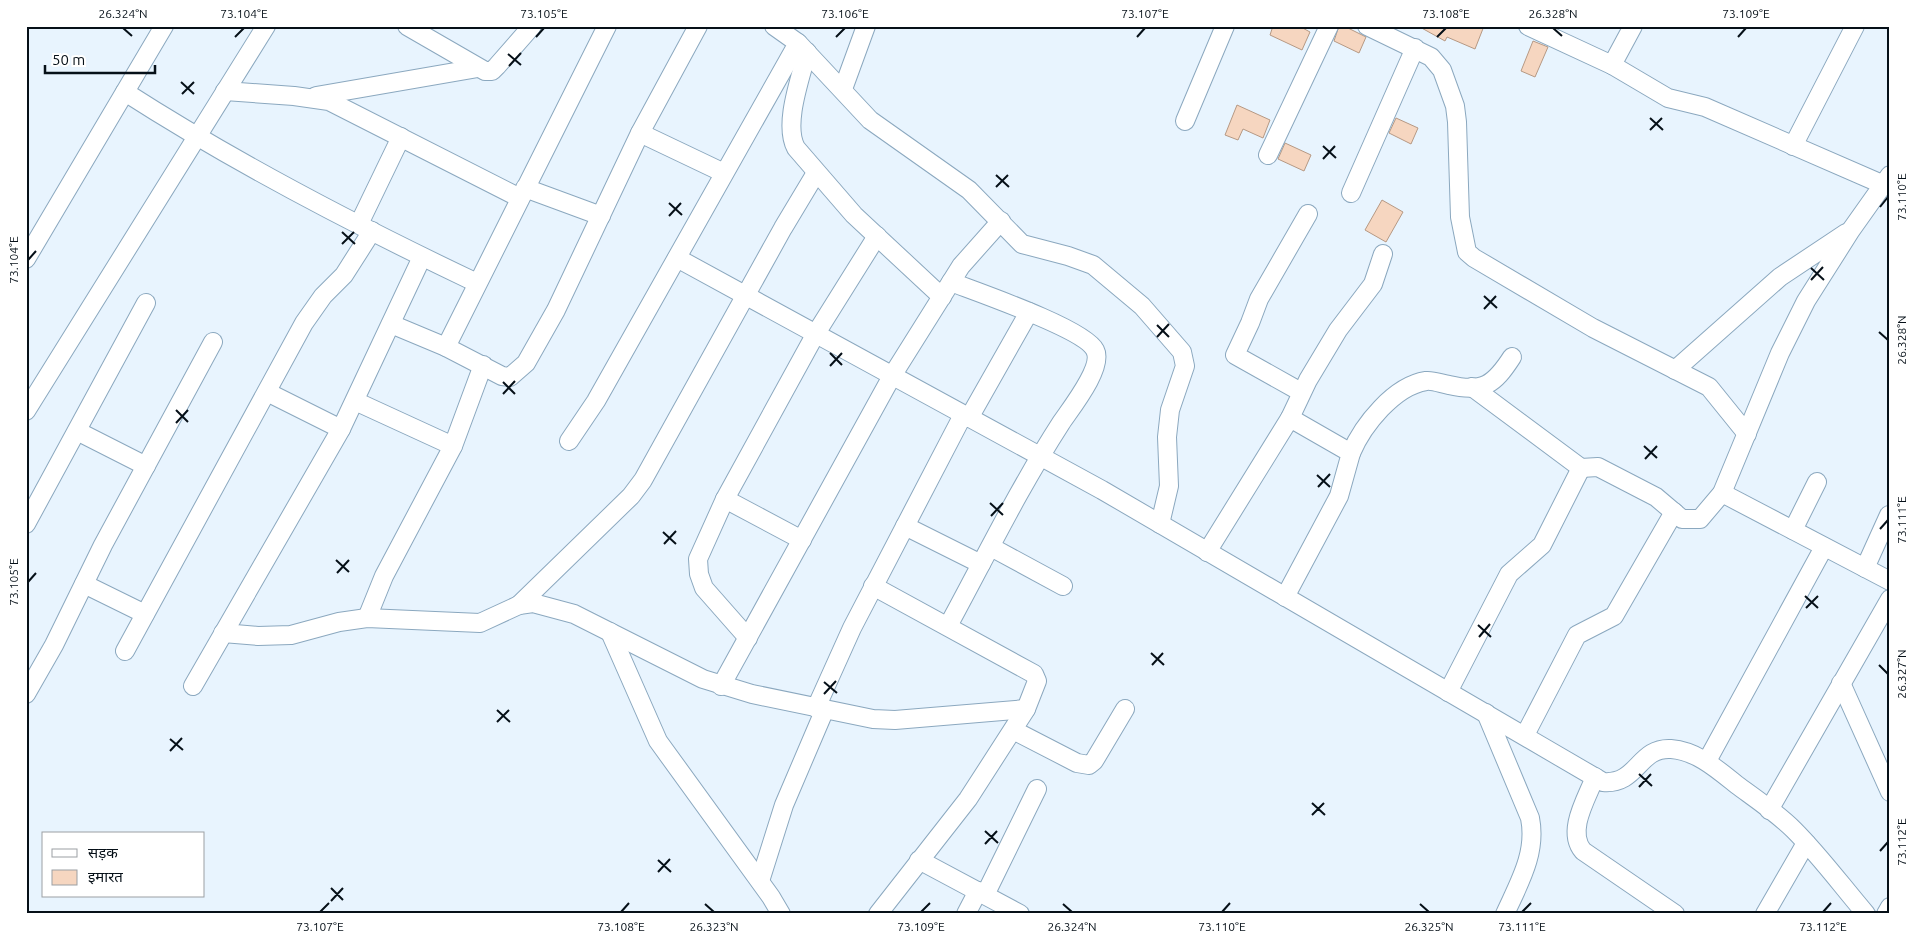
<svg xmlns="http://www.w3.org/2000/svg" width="1916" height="940" font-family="Ubuntu,'Noto Sans Devanagari',sans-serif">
<rect width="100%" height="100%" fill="#e8f4fe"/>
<g fill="#f6d6c0" stroke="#b69984">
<polygon points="1273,26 1299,26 1310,32 1302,50 1270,35"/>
<polygon points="1339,26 1344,26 1366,37 1359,53 1334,41"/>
<polygon points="1418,26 1484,26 1475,49 1447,37 1445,41"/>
<polygon points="1533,41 1548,47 1535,77 1521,71"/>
<polygon points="1237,105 1270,120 1263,138 1243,129 1238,140 1225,135"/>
<polygon points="1396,118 1418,128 1411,144 1389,133"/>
<polygon points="1285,143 1311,155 1304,171 1278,159"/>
<polygon points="1382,200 1403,212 1386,242 1365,230"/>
</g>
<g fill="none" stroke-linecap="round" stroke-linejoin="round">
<g stroke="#8ba8bf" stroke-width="20">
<g id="minor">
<polyline points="407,26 485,71 492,71 497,66 532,26"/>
<polyline points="1367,26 1431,57 1442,70 1455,106 1457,122 1460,217 1467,252 1474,258 1593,328 1709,387 1747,434"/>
<polyline points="1528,26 1612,65 1668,98 1705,107 1884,185"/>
<polyline points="798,43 870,120 969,190 1022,244 1068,256 1093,265 1142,306 1182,352 1185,366 1170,410 1167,437 1169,486 1160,524"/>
<path d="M 807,52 C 801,77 783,124 796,148 L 854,215 L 942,297"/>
<polyline points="1612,65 1633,26"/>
<polyline points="843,89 866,26"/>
<polyline points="225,91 294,96 329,101 520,198"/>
<path d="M 125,92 C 237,164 357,226 477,283"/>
<polyline points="316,96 478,68"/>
<polyline points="1185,121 1225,26"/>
<polyline points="640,133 724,173"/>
<polyline points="1793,146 1855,26"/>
<polyline points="1268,155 1329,26"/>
<polyline points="525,188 601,216"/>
<polyline points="1351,193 1415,48"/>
<polyline points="359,224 401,137"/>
<path d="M 677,258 L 1102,490 L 1603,782 C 1638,785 1638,747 1671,749 C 1697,751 1717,769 1737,785 C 1756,799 1777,813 1794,830 C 1820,856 1842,886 1866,914"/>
<polyline points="26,259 164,26"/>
<polyline points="391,324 446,347 502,376 510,377 526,363 556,310 640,133 698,26"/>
<polyline points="446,347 607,26"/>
<polyline points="1675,370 1780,277 1846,233"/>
<polyline points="267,392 341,429"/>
<polyline points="1301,392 1235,355 1250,323 1259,299 1308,214"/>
<polyline points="355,401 453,446"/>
<polyline points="26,411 266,26"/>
<polyline points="969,418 1029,312"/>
<polyline points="1290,418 1308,380 1338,330 1373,284 1383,254"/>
<polyline points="77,431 146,466"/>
<polyline points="569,441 596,401 798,43 774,26"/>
<path d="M 1351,453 C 1363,425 1394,386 1426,381 C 1433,380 1442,384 1449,385 C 1483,393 1494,385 1512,357"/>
<polyline points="1581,468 1598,467 1656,497 1682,519 1700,519 1722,493 1780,353 1806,301 1851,230 1890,175"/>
<polyline points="1722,493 1890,581"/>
<polyline points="725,499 802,540"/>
<polyline points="26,524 146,303"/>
<polyline points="905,526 981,564"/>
<polyline points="1793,530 1817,482"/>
<polyline points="991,547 1063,586"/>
<polyline points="1207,552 1290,418 1351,453 1339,496 1285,597"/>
<polyline points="1865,568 1889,515"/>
<polyline points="84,584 145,614"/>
<polyline points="873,586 1034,674 1037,681 1026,709 968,799 878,914"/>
<polyline points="519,605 631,496 643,480 783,228 816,173"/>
<polyline points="367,618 384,576 453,446 483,365"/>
<path d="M 948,626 C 985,558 1019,488 1061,423 C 1071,408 1104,367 1095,350 C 1085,329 977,292 951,282"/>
<polyline points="610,632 658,741 771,897 781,914"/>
<polyline points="223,633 258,636 291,635 339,622 367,618 480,623 519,605 533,603 574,614 703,679 752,694 873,719 895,720 1026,709"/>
<polyline points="748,638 704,588 699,574 698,559 725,499 815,335 877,236"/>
<polyline points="125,651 304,323 323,296 344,275 372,231"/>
<polyline points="1841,683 1890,792"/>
<polyline points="193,686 341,429 422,257"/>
<polyline points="721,686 892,376 961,266 1001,221"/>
<polyline points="1448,692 1509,574 1542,545 1581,468 1472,387"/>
<polyline points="26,694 54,645 103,545 213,342"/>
<polyline points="816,708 852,628 963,415"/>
<path d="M 1486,713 L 1530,818 C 1537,853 1519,883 1505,914"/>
<polyline points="1013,730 1077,763 1089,765 1094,761 1125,709"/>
<polyline points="1525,735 1577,635 1614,616 1674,512"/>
<polyline points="1707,761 1824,547"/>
<path d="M 1595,777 C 1587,798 1566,831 1583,851 L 1675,914"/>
<polyline points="1769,810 1890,599"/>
<polyline points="919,860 1020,914"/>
<polyline points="760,881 784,805 825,709"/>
<polyline points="985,895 1037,789"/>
<polyline points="966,914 978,891"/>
<polyline points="1765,914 1806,843"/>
<polyline points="1886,914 1890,907"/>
</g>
</g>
<use href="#minor" stroke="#fff" stroke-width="18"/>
</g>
<path fill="none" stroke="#061018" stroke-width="2" d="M 123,28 L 132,36M 1553,28 L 1562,36M 235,37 L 244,28M 536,37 L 544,28M 836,37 L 845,28M 1137,37 L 1145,28M 1437,37 L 1446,28M 1738,37 L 1746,28M 508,54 L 521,65M 509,66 L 521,53M 181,82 L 194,94M 182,94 L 194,82M 1650,118 L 1663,130M 1650,130 L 1662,118M 1323,146 L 1336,158M 1323,159 L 1335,146M 996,175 L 1009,187M 996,187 L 1008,175M 669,203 L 682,215M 1880,207 L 1888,197M 669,216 L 681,203M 342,232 L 355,244M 342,244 L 354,232M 28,260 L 36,251M 1811,268 L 1824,280M 1811,280 L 1823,267M 1484,296 L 1497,308M 1484,309 L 1496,296M 1157,325 L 1169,337M 1879,332 L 1888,340M 1157,337 L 1169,324M 830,353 L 842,365M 830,366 L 842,353M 503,382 L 515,394M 503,394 L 515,381M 176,410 L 188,422M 176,423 L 188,410M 1644,446 L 1657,458M 1645,459 L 1657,446M 1317,475 L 1330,487M 1318,487 L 1330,474M 990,503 L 1003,515M 991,516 L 1003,503M 1880,529 L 1888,520M 663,532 L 676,544M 664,544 L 676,531M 336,560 L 349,572M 337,573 L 349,560M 28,582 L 36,573M 1805,596 L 1818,608M 1806,608 L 1818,596M 1478,625 L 1491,637M 1479,637 L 1490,624M 1151,653 L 1164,665M 1152,665 L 1163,653M 1879,665 L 1888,674M 824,682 L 837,693M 824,694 L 836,681M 497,710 L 510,722M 497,722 L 509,710M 170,739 L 183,750M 170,751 L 182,738M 1639,774 L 1652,786M 1639,787 L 1651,774M 1312,803 L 1325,815M 1312,815 L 1324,803M 985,831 L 998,843M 985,844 L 997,831M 1880,851 L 1888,842M 658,860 L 671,872M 658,872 L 670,859M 331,888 L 343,900M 331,901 L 343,888M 705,904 L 714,912M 1063,904 L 1072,912M 1420,904 L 1429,912M 320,912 L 329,903M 621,912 L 629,903M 921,912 L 930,903M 1222,912 L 1230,903M 1522,912 L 1531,903M 1823,912 L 1831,903"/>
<rect width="1916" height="940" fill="none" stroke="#ffffff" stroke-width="55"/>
<rect x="42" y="832" width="162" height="65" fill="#ffffff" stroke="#9b9fa3"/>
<rect x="52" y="849" width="25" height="8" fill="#ffffff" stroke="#9b9fa3"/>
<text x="88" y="858" font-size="15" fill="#061018">सड़क</text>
<rect x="52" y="870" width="25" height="15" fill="#f6d6c0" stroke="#9b9fa3"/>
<text x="88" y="882" font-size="15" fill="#061018">इमारत</text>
<path d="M45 65v8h110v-8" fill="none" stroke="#061018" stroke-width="2.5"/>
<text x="52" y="65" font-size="15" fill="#061018" stroke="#ffffff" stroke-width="4" paint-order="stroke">50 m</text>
<rect x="28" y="28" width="1860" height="884" fill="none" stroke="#061018" stroke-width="2"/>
<g font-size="12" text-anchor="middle" fill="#061018">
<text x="123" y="18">26.324°N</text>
<text x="244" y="18">73.104°E</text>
<text x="544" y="18">73.105°E</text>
<text x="845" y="18">73.106°E</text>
<text x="1145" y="18">73.107°E</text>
<text x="1446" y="18">73.108°E</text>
<text x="1553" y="18">26.328°N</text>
<text x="1746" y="18">73.109°E</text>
<text transform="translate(1902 197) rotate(-90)" y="4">73.110°E</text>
<text transform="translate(14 260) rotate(-90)" y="4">73.104°E</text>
<text transform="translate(1902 340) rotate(-90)" y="4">26.328°N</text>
<text transform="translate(1902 520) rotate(-90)" y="4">73.111°E</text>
<text transform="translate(14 582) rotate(-90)" y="4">73.105°E</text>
<text transform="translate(1902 674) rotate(-90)" y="4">26.327°N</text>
<text transform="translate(1902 842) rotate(-90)" y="4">73.112°E</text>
<text x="320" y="931">73.107°E</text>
<text x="621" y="931">73.108°E</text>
<text x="714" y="931">26.323°N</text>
<text x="921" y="931">73.109°E</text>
<text x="1072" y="931">26.324°N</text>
<text x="1222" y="931">73.110°E</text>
<text x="1429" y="931">26.325°N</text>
<text x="1522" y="931">73.111°E</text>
<text x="1823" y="931">73.112°E</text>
</g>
</svg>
